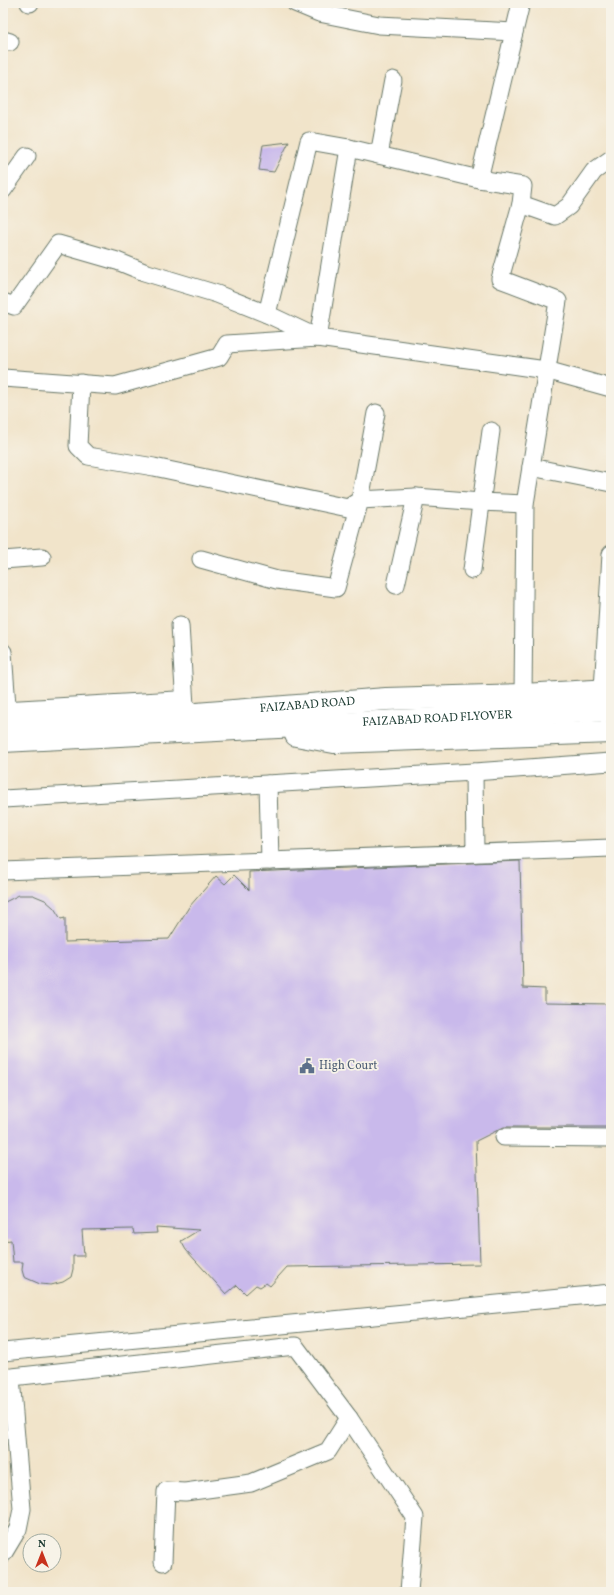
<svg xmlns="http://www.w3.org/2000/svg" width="614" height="1595" font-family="Vollkorn,serif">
<rect width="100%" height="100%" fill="#f7f3e8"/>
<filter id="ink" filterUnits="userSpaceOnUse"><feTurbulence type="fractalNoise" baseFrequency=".025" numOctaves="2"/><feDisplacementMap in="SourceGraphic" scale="8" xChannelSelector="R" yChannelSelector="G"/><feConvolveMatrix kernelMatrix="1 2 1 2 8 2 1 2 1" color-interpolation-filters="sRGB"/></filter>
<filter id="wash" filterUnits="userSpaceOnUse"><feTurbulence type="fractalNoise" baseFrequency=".012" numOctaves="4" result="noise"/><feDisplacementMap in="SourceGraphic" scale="16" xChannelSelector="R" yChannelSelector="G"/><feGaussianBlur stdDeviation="0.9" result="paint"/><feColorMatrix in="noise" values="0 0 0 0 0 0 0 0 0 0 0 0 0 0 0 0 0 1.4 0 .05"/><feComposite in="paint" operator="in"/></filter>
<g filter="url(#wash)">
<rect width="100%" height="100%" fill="#f1e4ca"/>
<g id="blocks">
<g fill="#c9b9eb">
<polygon points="289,142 274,172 259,170 263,145"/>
<polygon points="520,861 523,988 545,989 545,1003 611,1004 611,1127 504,1127 476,1141 480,1264 287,1267 270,1286 266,1283 260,1287 256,1285 246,1294 237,1285 226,1294 186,1250 181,1241 199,1230 156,1227 157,1233 134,1234 133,1229 82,1230 84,1256 73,1256 73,1269 71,1277 63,1282 51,1285 40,1284 24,1277 22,1270 23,1262 13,1262 11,1240 3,1241 3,904 5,902 19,895 33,895 45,900 54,908 61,919 65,918 65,942 169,939 189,907 216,876 225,884 234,875 249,890 249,872"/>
</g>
</g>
</g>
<g filter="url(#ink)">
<use href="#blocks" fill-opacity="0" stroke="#687768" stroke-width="1"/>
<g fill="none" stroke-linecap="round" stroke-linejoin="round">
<g stroke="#687768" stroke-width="19">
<g id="minor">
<polyline points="29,3 30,3"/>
<polyline points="295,3 319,13 379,25 514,32"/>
<polyline points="521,3 479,179 523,186 521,204"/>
<polyline points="3,40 10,42"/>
<polyline points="379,155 393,80"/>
<polyline points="3,190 27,156"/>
<polyline points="3,302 14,306 58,244 117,261 144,272 217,294 267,314 318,338 349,148"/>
<polyline points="267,314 309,141 349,148 479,179"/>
<polyline points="3,378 115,386 219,357 227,344 318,338 546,370 611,388"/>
<polyline points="81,383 78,446 88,456 154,467 348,508 360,500 376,413"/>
<polyline points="531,467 611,483"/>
<polyline points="201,559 277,580 336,588 360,500 416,497 481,502 525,504"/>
<polyline points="3,560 42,557"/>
<polyline points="472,570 491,431"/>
<polyline points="396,585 416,497"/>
<polyline points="180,625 185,706"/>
<polyline points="3,652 8,719"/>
<polyline points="603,690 611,554"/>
<polyline points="523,695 525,504 558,301 500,279 521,204 555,216 569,206 594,171 611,159"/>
<polyline points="3,710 176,700 196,714"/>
<polyline points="474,772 475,853"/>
<polyline points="268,784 270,861"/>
<polyline points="3,799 474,772 611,762"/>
<polyline points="3,871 611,848"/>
<polyline points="504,1137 611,1138"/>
<polyline points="3,1352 611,1293"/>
<polyline points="3,1378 295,1346 349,1418 415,1517 409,1592"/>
<polyline points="3,1554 18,1529 22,1509 11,1378"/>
<polyline points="163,1562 166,1491 185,1492 251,1483 328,1451 349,1418"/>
</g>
</g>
<g stroke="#687768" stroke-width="24">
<g id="highway">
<path id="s1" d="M 3,725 L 196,714 L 386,699 L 523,695 L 611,690"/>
<polyline points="296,735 334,742 611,732"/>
<path id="s2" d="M 3,741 L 611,710"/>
</g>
</g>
<use href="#minor" stroke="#fff" stroke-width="17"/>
<use href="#highway" stroke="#fff" stroke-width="22"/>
</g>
</g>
<defs>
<g id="civic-bare" transform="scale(1.2)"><path d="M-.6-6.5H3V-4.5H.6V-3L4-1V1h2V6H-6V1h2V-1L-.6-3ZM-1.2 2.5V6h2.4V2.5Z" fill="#5c6f8a" stroke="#f7f3e8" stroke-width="2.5" paint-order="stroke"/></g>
</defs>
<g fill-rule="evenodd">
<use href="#civic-bare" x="307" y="1066"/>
</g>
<g text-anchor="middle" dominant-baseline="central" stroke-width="3.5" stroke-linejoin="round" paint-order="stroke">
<g font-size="12" fill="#1f3d34" stroke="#f7f3e8">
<text stroke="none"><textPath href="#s1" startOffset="305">FAIZABAD ROAD</textPath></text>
<text stroke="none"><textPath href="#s2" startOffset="435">FAIZABAD ROAD FLYOVER</textPath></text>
</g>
<g font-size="12" fill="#4e5e75" stroke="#f7f3e8" text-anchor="start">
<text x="319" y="1066">High Court</text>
</g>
</g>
<rect width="614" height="1595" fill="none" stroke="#f7f3e8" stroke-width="16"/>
<g transform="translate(42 1553)"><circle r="19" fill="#f7f3e8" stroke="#a1aaa0"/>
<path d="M0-3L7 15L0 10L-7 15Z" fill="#c8321e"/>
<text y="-6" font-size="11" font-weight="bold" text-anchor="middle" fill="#1f3d34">N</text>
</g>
</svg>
